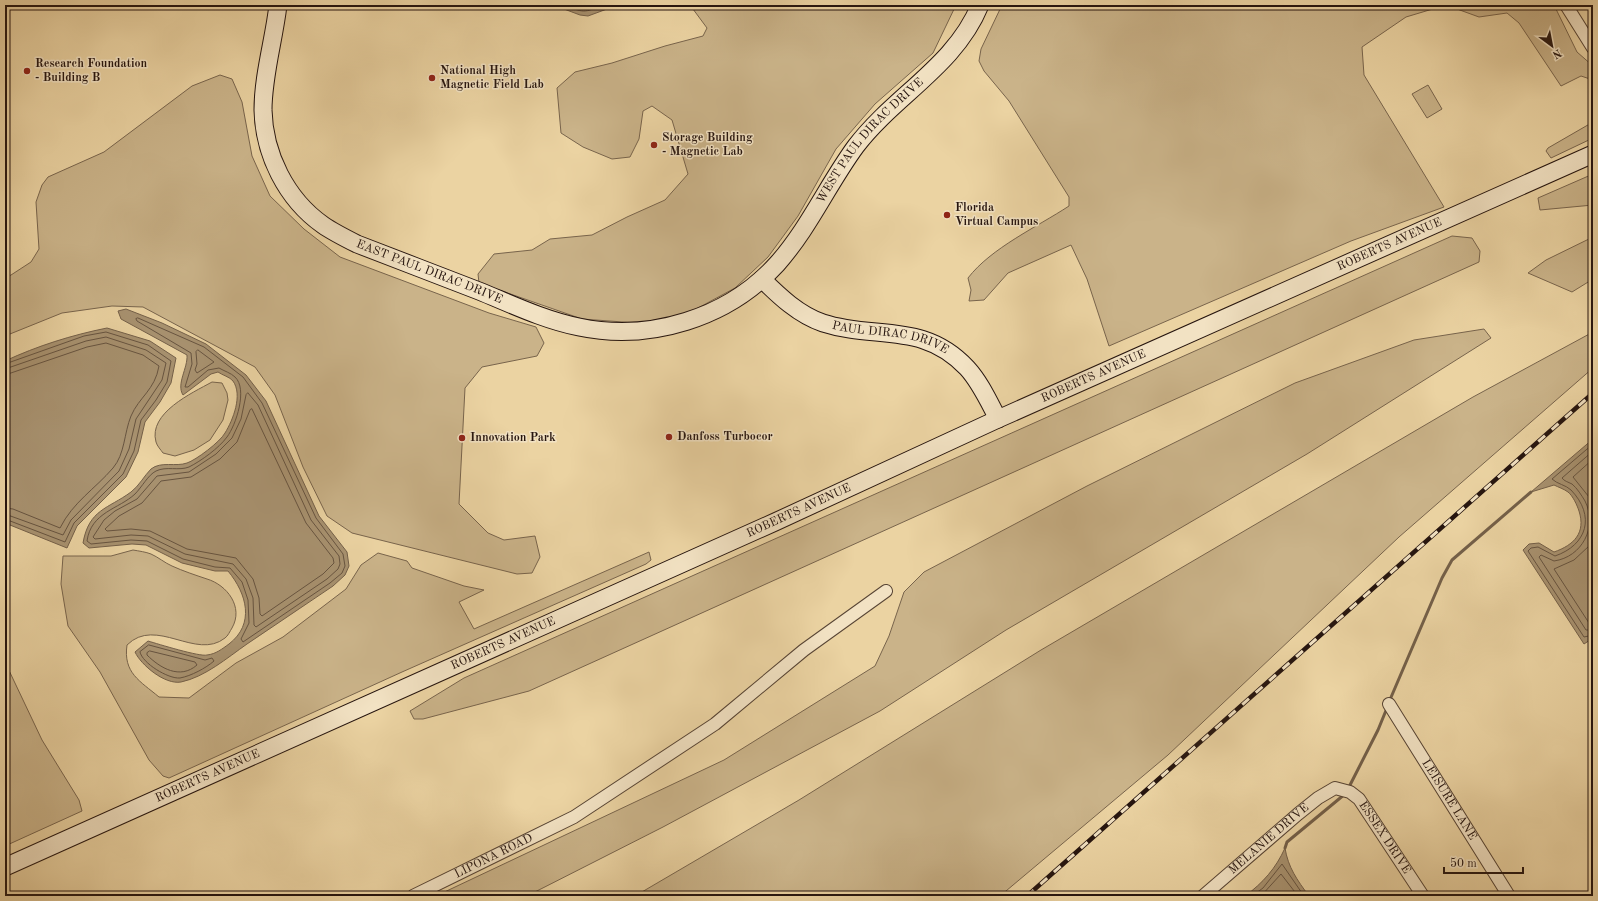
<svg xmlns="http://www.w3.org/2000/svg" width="1598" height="901" font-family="'Old Standard TT',serif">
<rect width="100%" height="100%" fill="#ebd3a2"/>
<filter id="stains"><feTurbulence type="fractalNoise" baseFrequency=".005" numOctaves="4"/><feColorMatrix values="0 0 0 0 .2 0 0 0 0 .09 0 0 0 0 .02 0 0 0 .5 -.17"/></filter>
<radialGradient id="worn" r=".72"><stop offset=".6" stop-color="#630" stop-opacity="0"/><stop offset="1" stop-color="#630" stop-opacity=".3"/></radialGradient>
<g fill="#cab389" stroke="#78644c">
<polygon points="690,5 770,5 778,7 782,5 956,5 933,53 875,104 836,149 798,216 768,257 735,288 685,315 637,323 582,319 479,283 478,274 494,254 532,250 550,239 592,235 627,217 665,200 688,174 672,120 652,106 643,111 639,139 630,157 612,159 583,147 561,133 557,88 575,72 612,63 665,46 703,36 707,28"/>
<path d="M 1002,5 L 1554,5 L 1577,52 L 1593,66 L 1593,84 L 1590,79 L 1581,76 L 1561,86 L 1519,23 L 1507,13 L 1479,17 L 1446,5 L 1406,17 L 1362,47 L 1364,75 L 1444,207 L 1351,241 L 1109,346 L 1087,279 L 1071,245 L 1008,273 L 984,300 L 969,301 L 971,290 L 968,278 C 991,248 1037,227 1069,206 L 1069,197 L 1009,101 L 984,71 L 979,61 L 981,49 Z"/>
<polygon points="220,75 232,79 242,102 252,156 270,196 304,229 340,257 489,313 536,327 544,343 537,356 482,367 465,388 459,504 488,533 504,540 535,536 540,557 532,573 517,574 352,533 327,516 303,467 275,395 255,367 143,307 112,306 62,313 5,336 5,278 11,275 31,262 39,249 36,202 42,185 48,177 104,152 192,86"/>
<polygon points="1428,85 1442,109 1427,118 1412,94"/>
<polygon points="1593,122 1593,138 1551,158 1546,151 1548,148"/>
<polygon points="1593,174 1593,205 1540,210 1538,198"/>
<polygon points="1452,236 1472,238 1480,251 1479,262 529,691 423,719 414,719 410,711 464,678"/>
<polygon points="1593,237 1593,279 1572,292 1528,273 1546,260"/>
<polygon points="1484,329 1491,338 1307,454 1006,630 880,711 663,827 527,896 436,896 724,760 875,666 889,636 904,592 924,572 1087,486 1295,383 1414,340"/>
<polygon points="1593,332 1593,368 1399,537 1168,755 1000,896 635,896 799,800 1041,650 1473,397"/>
<path d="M 212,382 L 222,383 L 227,393 L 228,400 L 223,420 L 210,440 L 194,450 L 175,456 L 163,453 C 161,450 157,446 156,442 C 148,413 192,393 212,382 Z"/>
<path d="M 133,550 C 139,551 146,552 151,554 C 158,557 165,563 172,566 C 183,571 195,575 207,579 C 227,585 244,607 232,628 C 230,631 228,636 225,638 C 196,661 156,616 127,645 C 123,673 140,681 159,697 L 189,698 L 236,663 L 283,637 L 346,589 L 361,565 L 378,553 L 407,561 L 412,568 L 464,586 L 484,590 L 459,602 L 474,629 L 649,552 L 651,560 L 646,564 L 402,672 L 169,778 L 163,776 L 149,760 L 100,672 L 68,626 L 61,584 L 63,556 L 111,556 Z"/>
<polygon points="5,662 42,740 79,800 82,811 5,846"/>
</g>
<g fill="#a89270" stroke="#746049">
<polygon points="561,5 610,5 607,9 588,16 580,15 564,9"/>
<path d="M 126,309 L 162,323 L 206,344 L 246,375 L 266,401 L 319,516 L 347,552 L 349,566 L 345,575 L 333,586 C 304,605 276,625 247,644 C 227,658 205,677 181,682 C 165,685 141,665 135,652 L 148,641 C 158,644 200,657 207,655 C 216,654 222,649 229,644 C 255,624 247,594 228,571 L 215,571 L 182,563 L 146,545 L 132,544 L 89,548 L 83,543 C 89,509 108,509 131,492 C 139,486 144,476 151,469 C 161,461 176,467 187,463 C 196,460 220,442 225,433 C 233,420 243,395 233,381 C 230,377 222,375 218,372 L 211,374 L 183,395 C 176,384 188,368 187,355 L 121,319 L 118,311 Z"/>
<path d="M 107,328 L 150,341 L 176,358 L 171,383 L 160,402 L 145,422 L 138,452 L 126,477 L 77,526 L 67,548 L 5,523 L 5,361 C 37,346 72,335 107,328 Z"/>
<path d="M 1593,439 L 1593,638 L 1584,644 L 1523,550 L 1529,544 L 1539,543 L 1554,552 C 1574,545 1586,533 1579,511 C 1577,505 1573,496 1568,492 C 1564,489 1558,487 1554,485 L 1531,492 Z"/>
<path d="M 1285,848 C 1288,867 1297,880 1309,896 L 1245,896 C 1263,883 1276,868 1285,848 Z"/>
</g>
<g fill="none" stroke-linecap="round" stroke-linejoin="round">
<g stroke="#675440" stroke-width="1">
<path d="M 566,5 C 586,15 585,11 605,5"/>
<path d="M 138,318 L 204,347 L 243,377 L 262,403 L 316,518 L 343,554 L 345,566 L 342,573 L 330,583 L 243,642 L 241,639 L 249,623 L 248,600 L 242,582 L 230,568 L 215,567 L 183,559 L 147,541 L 131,540 L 91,544 L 87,541 C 91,512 119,509 135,494 C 142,487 148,475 156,471 C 166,466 179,471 189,467 C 201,461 219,448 227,437 C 236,425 248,389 235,377 C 231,373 224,371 219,368 L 208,370 L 188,387 L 185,387 L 192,364 L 191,353 L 137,321 L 136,319 Z"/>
<polygon points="198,350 214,362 197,373 195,370 197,364 196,352"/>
<polyline points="5,364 84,336 106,332 148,345 171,361 167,382 156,400 141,420 134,451 123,474 74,523 65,542 5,519"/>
<polyline points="5,369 86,341 106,337 146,350 166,363 162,380 136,419 129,449 119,471 71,520 63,535 5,514"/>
<path d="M 5,375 L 87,347 L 106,343 L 143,355 L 159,366 C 155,390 139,397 131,416 C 124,433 125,454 113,468 C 95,489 73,502 60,528 L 13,509 L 5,508"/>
<polygon points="248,393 258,405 311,520 339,556 340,564 338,569 327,579 256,627 254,625 253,598 246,579 233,564 185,554 148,536 131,535 95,539 93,537 104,520 115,511 137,499 157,476 189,472 216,454 232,438 241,419 246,395"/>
<polygon points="252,409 306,523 333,558 334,563 323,574 262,616 260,614 259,598 253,579 236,558 187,549 150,531 131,529 107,531 105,529 119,516 142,503 161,481 191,477 220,459 237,442 250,410"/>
<path d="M 1593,444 L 1552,479 C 1557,484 1566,485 1571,490 C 1596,516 1587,545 1555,556 L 1538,547 L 1531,548 L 1528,551 L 1584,637 L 1593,635"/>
<path d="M 1593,451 L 1562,478 C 1564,481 1568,482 1572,484 C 1577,488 1582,496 1585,501 C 1598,527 1582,557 1554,561 L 1541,555 L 1539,557 L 1586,630 L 1593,630"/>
<polyline points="1593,459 1573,477 1589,497 1593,505"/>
<polyline points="1593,540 1589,546 1574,560 1554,569 1589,623 1593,624"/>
<path d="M 149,645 L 205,660 L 212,658 L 214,661 C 206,668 191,676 180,678 C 168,679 142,663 140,652 Z"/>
<path d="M 150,651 L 195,662 L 197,665 C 180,680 160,668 147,655 L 147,653 Z"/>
<polyline points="1252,896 1263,888 1282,864 1304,896"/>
<polyline points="1261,896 1281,874 1298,896"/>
</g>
<g stroke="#746049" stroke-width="3">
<polyline points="1389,702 1442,578 1452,560 1531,492"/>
<polyline points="1348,789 1378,730 1387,708"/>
<polyline points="1285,848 1287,842 1345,794"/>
</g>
<g stroke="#574434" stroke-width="14">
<g id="street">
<polyline points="1566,5 1593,48"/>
<path id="s1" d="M 1389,704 L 1509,896"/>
<path id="s2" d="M 413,896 L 574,817 L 715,724 L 804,650 L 886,591"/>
<path id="s3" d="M 1203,896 L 1298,814 L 1318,798 L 1335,788 L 1350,792 L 1359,799 L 1423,896"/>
</g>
</g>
<g stroke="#26150f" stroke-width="19">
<g id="secondary">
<path id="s4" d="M 278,5 C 274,40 263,75 263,110 C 264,154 286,199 323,225 C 333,232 345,238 357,244 C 398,260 438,275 479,291 C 511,304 544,320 579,327 C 650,342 728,318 777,264 C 809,228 828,184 856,146 C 895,95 955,66 980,5"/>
<path id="s5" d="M 762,279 C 779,296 799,315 823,323 C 875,340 923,321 967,368 C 980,382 989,402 998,419"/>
<path id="s6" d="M 5,867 L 775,522 L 998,419 L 1593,154"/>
</g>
</g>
<use href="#street" stroke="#f2e2c3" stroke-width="12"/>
<use href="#secondary" stroke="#f2e2c3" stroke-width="17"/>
<g stroke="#26150f" stroke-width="4.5">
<polyline id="rail" points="1027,896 1593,393"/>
</g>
<use href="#rail" stroke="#f2e2c3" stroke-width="3" stroke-dasharray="9" stroke-linecap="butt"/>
</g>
<g fill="#8f2418" stroke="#f2e2c3" stroke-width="1.5">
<circle cx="27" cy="71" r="4"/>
<circle cx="432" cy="78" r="4"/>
<circle cx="654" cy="145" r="4"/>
<circle cx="947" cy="215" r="4"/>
<circle cx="669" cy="437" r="4"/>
<circle cx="462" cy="438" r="4"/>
</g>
<g text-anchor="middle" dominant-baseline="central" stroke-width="3" stroke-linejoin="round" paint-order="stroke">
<g font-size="12" font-weight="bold" fill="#26150f" stroke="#f2e2c3" text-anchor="start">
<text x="35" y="64">Research Foundation<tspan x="35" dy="14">- Building B</tspan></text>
<text x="440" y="71">National High<tspan x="440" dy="14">Magnetic Field Lab</tspan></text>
<text x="662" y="138">Storage Building<tspan x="662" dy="14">- Magnetic Lab</tspan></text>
<text x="955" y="208">Florida<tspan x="955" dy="14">Virtual Campus</tspan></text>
<text x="677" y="437">Danfoss Turbocor</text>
<text x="470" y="438">Innovation Park</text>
</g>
<g font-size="12" fill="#26150f" stroke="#f2e2c3">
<text stroke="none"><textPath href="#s4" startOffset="889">WEST PAUL DIRAC DRIVE</textPath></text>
<text stroke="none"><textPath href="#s6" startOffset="1518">ROBERTS AVENUE</textPath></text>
<text stroke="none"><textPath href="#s4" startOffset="357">EAST PAUL DIRAC DRIVE</textPath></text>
<text stroke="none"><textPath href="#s5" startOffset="145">PAUL DIRAC DRIVE</textPath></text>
<text stroke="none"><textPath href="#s6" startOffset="1194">ROBERTS AVENUE</textPath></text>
<text stroke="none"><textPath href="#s6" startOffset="870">ROBERTS AVENUE</textPath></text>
<text stroke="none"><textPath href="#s6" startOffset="546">ROBERTS AVENUE</textPath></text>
<text stroke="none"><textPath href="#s6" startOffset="222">ROBERTS AVENUE</textPath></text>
<text stroke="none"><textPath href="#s1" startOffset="113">LEISURE LANE</textPath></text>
<text stroke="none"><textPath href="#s3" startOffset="244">ESSEX DRIVE</textPath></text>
<text stroke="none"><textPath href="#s3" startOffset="87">MELANIE DRIVE</textPath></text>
<text stroke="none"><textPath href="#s2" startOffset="90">LIPONA ROAD</textPath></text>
</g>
</g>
<rect width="1598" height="901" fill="none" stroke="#ebd3a2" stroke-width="20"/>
<rect x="6" y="6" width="1586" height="889" fill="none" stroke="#26150f" stroke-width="2"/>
<rect x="10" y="10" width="1578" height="881" fill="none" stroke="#26150f"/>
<g transform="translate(1552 46) rotate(148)" stroke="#f2e2c3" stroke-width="3" paint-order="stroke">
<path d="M0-3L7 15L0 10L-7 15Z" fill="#26150f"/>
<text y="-6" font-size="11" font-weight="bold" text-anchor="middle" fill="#26150f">N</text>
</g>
<path d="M1444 867v6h79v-6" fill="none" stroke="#26150f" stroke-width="2"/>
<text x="1450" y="867" font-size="12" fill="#26150f" stroke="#f2e2c3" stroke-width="3" paint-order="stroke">50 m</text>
<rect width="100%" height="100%" filter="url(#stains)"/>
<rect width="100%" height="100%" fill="url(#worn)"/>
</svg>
